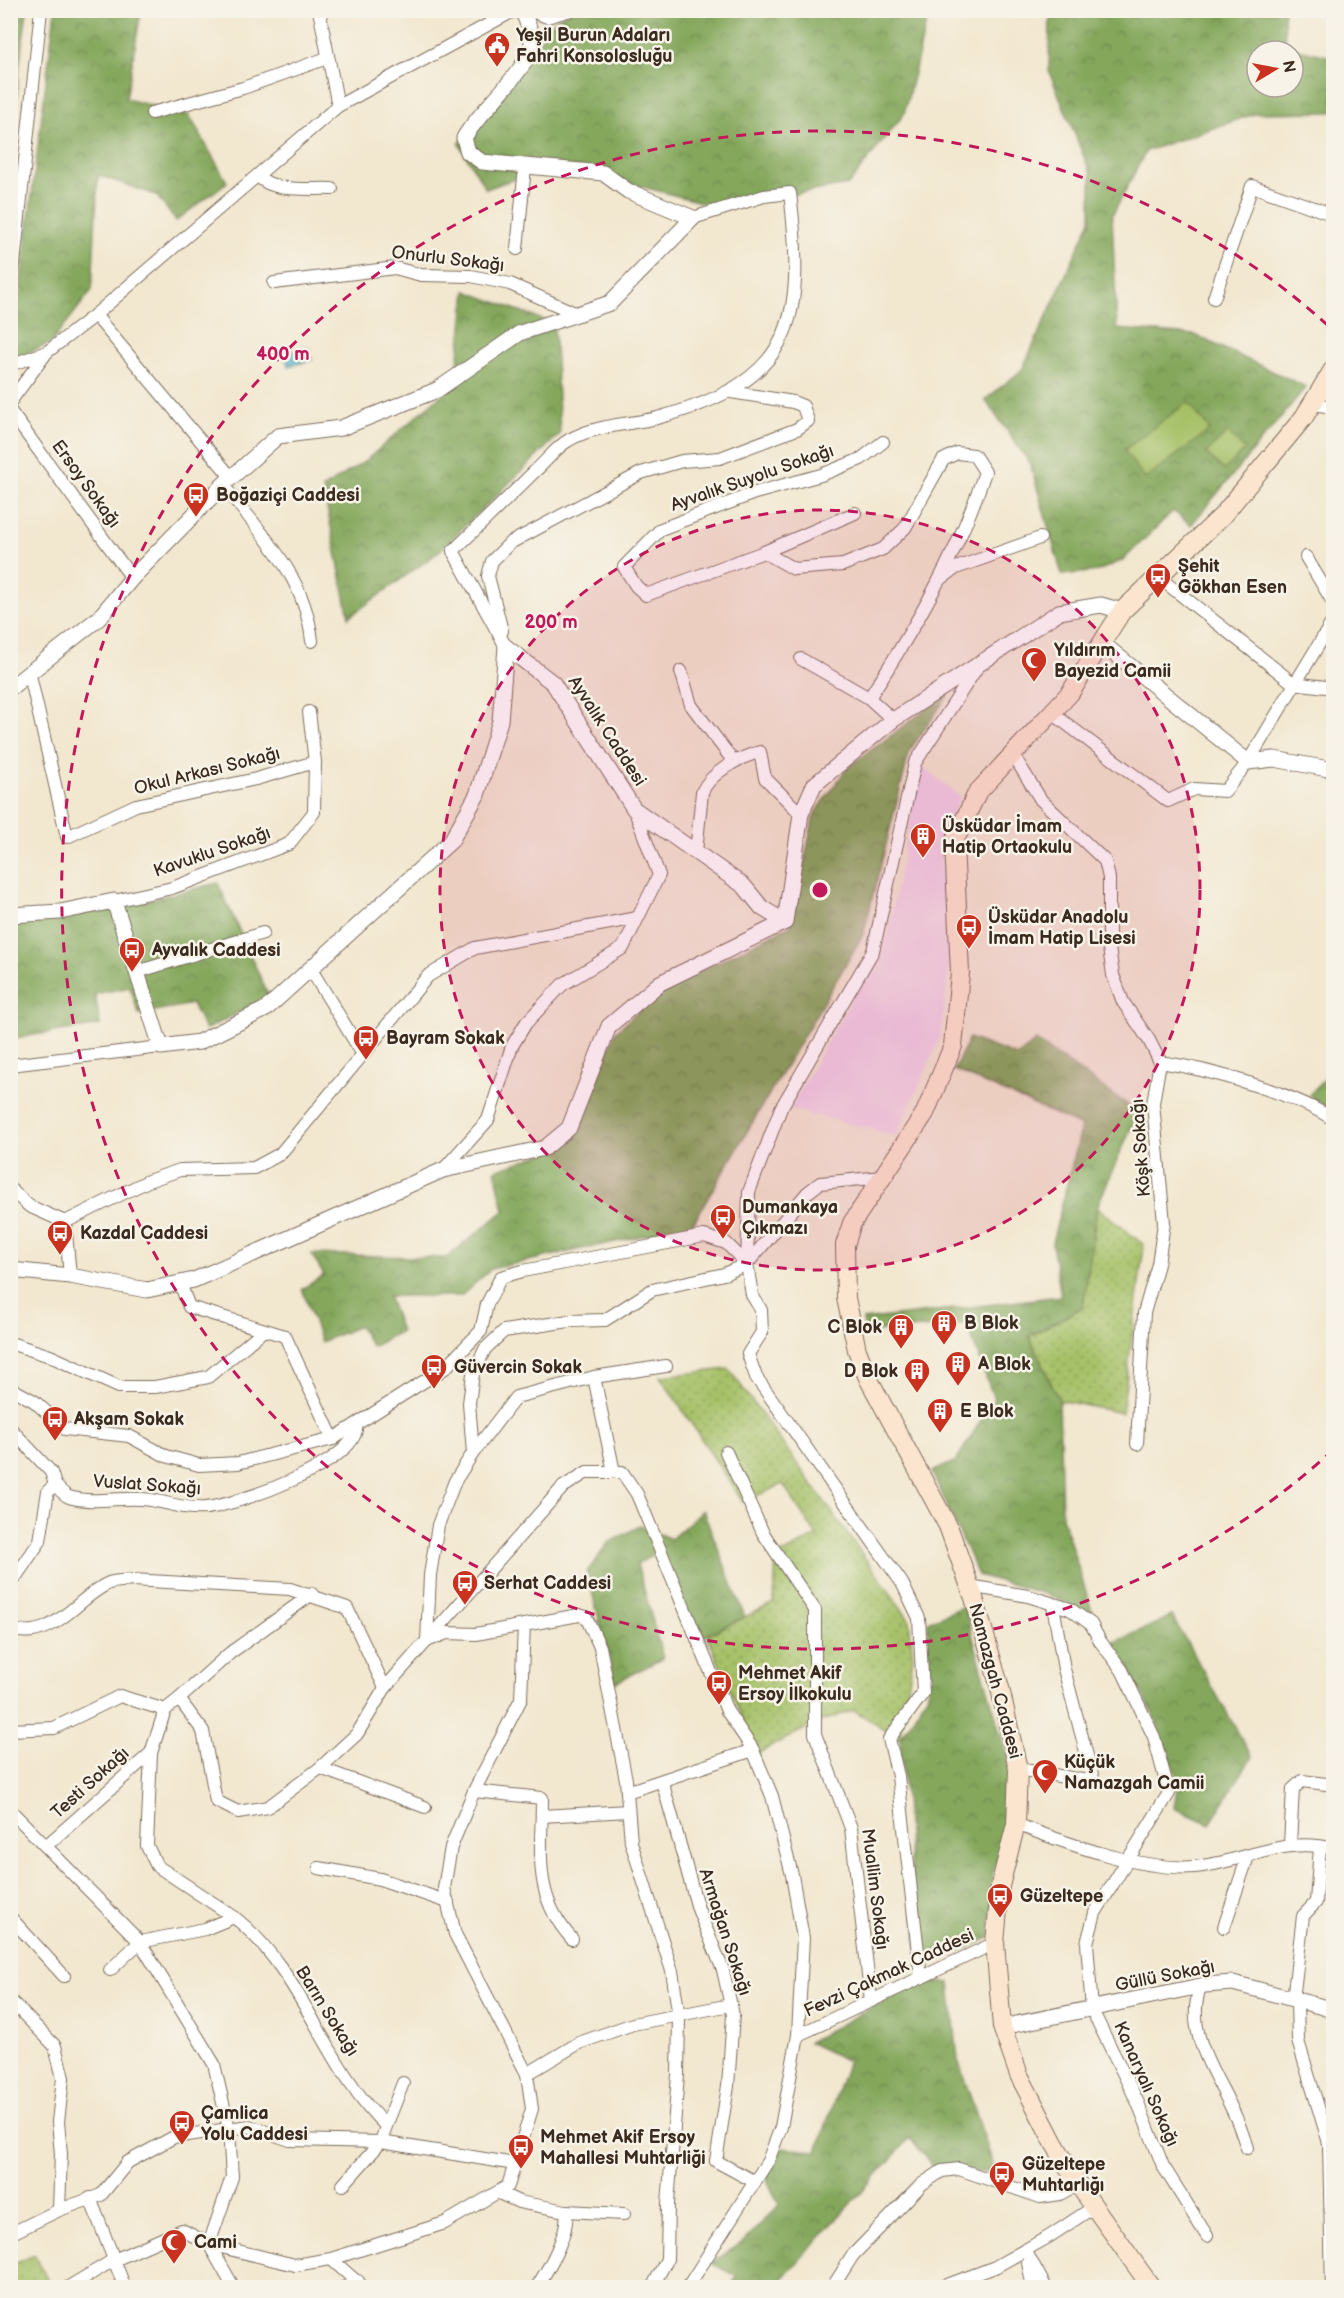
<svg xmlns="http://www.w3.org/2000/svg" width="1344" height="2298" font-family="'Balsamiq Sans',sans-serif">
<defs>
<pattern id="grass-dots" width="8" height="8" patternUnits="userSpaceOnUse" patternTransform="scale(1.5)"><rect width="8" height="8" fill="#a6c167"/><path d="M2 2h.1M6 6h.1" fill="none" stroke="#889d54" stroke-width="1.8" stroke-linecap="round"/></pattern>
<pattern id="forest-crowns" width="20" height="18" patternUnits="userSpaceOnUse" patternTransform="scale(1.5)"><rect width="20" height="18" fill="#84a75c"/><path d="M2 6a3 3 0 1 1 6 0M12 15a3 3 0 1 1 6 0" fill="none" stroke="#6d884b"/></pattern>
<pattern id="water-ripples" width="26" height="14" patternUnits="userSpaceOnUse" patternTransform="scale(1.5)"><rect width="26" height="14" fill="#43aec2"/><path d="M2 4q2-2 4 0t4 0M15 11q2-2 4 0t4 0" fill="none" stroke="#398e9d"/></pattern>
</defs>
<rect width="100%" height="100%" fill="#f7f3e8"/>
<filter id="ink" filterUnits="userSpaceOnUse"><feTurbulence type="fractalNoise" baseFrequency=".0167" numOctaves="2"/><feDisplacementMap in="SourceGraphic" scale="12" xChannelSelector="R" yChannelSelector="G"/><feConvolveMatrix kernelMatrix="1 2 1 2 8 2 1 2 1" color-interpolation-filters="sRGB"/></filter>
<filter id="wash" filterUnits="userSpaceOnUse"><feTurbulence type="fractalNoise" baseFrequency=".008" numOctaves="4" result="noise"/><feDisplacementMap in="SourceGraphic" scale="24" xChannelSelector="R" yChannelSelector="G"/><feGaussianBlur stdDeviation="1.35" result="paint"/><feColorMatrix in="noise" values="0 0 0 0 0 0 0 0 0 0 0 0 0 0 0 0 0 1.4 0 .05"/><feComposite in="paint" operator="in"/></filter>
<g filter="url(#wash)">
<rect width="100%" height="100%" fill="#f2e7cf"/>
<polygon fill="#f0d0e5" points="921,765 960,797 940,847 950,963 940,1038 896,1136 789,1109 886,938"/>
<g fill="url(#grass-dots)" stroke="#707642" stroke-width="1.5">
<polygon points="1097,1207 1144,1245 1122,1413 1059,1400 1029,1336 1083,1307"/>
<polygon points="729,1369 909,1619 913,1657 900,1739 854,1710 816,1723 757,1754 707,1635 774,1603 776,1557 817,1536 783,1484 743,1502 660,1376"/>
<polygon points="35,2255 51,2287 11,2287 11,2265"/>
</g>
<g fill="url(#forest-crowns)" stroke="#60683d" stroke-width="1.5" fill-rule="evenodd">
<polygon points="11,10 27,11 18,75 16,128 11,136"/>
<polygon points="55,11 141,11 126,99 189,115 227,182 176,221 156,195 98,175 92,290 51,343 11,360"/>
<polygon points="570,11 929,11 904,114 848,185 719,207 557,164 486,189 459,144 556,19"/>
<path d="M 1050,11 L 1284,11 L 1285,46 L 1333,57 L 1333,112 L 1257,113 L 1146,151 L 1112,216 L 1117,329 L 1195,335 L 1306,387 L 1191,525 L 1173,511 L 1123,560 L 1098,571 L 1062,575 L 1030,463 L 985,400 L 1022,370 L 1091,220 L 1091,174 L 1049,71 ZM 1257,51 L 1293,51 L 1293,87 L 1257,87 Z"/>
<polygon points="466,291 554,324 560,434 436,554 349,617 323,488 364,462 456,382"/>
<polygon points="951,691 910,750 863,935 692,1225 491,1269 461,1296 388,1296 401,1331 372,1347 359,1326 321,1342 302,1289 324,1275 311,1254 446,1258 504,1211 495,1170 549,1152 572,1137 616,1031 664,989 791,925 814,815 847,768"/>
<polygon points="218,883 269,997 205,1030 192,1004 139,1014 130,987 95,994 100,1025 14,1038 11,1033 11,954 15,953 11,921 129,905"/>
<polygon points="969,1038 1017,1056 1036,1041 1138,1112 1097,1207 1083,1307 1029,1336 1059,1400 1062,1517 1093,1614 1045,1594 978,1575 932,1472 956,1461 994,1399 967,1324 865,1333 863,1320 1061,1296 1052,1243 1082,1126 954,1070"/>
<polygon points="1333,1070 1333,1111 1309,1095"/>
<polygon points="703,1510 745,1617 693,1641 656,1553 637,1564 663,1658 615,1683 587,1572 608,1543 640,1526 671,1539"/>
<polygon points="964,1606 1011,1770 1007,1826 993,1873 990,1938 919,1968 900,1739 928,1694 928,1622"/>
<polygon points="1172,1616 1252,1757 1210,1824 1174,1808 1178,1780 1153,1713 1113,1643"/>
<polygon points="920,1981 950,1983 958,2060 996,2173 934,2169 910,2138 775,2287 732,2287 736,2276 711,2263 742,2243 779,2205 766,2178 780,2148 817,2151 848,2061 808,2042"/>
</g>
<g fill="#a6c167" stroke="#707642" stroke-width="1.5">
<polygon points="1188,402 1210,430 1145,479 1124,450"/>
<polygon points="1228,432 1245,450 1224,470 1206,453"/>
</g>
<polygon fill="url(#water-ripples)" stroke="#3f6c70" stroke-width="1.5" points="308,348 312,360 289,366 283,353"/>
</g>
<g filter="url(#ink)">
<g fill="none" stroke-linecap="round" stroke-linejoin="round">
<g stroke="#7b6c5c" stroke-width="14">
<g id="minor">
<polyline points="319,10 338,106"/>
<polyline points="529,10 547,17 571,10"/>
<polyline points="152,113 243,88 327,58"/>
<path d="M 258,176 C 273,193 311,188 332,189"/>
<polyline points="517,249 525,167"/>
<polyline points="274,283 395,268 421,275 471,276 510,284 577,314"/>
<polyline points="1214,298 1252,186 1334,215"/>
<polyline points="10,301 41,10"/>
<polyline points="95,315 231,477"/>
<polyline points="10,365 47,352"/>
<polyline points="10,402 47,352 95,315 338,106 515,10"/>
<polyline points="1312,404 1334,407"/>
<polyline points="10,411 132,578"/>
<path d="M 223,485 C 262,535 305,575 312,641"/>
<polyline points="855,513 764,552 646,595 636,586 624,567 661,529 755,493 821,475 861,459 883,442"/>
<path d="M 764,552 L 794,569 L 843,565 L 883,549 L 905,528 L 943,460 L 957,453 L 974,455 L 985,472 C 958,554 916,626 869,698 L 893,720"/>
<polyline points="1306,557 1334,604"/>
<polyline points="1157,576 1293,683 1334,688"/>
<polyline points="942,578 956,568 1040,538"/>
<polyline points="502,631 488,576 492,561 510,543 641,473 682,461 720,458 797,429 808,421 803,406 793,402 731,392"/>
<path d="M 506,647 L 453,551 C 481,524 508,498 535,471 C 546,462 556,447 569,440 C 595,425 627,425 657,418 C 793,382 806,323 790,193 L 764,196 L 693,218"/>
<polyline points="801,659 869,698"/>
<polyline points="29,671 67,837 136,805 256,779 315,762"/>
<polyline points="681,671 691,705 734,762"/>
<polyline points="1051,712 1168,801 1194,789 1225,791 1248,762 1334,619"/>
<polyline points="1012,753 1041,800 1105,861 1109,878 1109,948 1113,975 1123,1002 1149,1040 1160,1062 1153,1103 1164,1223 1158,1264 1144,1313 1137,1444"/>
<path d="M 696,852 L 702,792 C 711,772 740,757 760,752 L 765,778 L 801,814"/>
<polyline points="114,901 172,888 289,844 314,812 315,762 309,712"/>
<polyline points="310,968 362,1053"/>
<polyline points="137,972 263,933"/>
<path d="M 1160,1062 C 1207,1069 1295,1093 1334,1120"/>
<polyline points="10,1065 161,1047"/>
<polyline points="443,1170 488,1120 512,1046 526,1023 562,985 623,948 659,875 634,809"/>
<polyline points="10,1189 29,1206 65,1222"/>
<polyline points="70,1276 65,1222 148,1181 180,1170 254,1168 280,1154 428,976 475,948 637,918"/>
<polyline points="180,1283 189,1307 285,1336 333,1439"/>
<polyline points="10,1343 50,1356 119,1387 155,1387 208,1377 264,1330"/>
<polyline points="594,1377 614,1472"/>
<polyline points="10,1388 34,1401 65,1429 129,1436 166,1456 199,1465 238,1463 333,1439 445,1368 481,1331 487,1304 501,1277 523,1271 704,1236 726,1243 747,1264"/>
<polyline points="10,1428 51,1472 55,1485 48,1491 40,1541 10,1585"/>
<polyline points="726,1452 763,1533 815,1610 815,1734 851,1828 871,2001"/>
<polyline points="473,1453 516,1397 594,1377 666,1366"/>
<path d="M 55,1485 C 59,1489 64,1495 69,1497 C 96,1505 124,1495 151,1500 C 169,1503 187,1510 206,1508 C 236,1505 361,1462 356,1425"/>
<polyline points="969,1586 1028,1596 1070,1609 1091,1624 1100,1641 1122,1670 1154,1737 1169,1793 1095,1913 1087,1943 1092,2010 1138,2103 1163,2166 1207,2236"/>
<path d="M 10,1629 C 53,1643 77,1597 109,1583 C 115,1581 125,1581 132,1580 L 290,1589 L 347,1608 L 385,1688"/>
<polyline points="179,1699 230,1653 312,1594"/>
<polyline points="165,1710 179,1699 203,1731 216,1801 238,1812 268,1807 320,1768 357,1734 385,1688 563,1487 587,1472 622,1472 637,1494 727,1711 752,1748 772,1796 792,1875 803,1938 798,2035 781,2127 768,2161 687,2288"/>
<polyline points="10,1730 54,1728 120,1696 165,1710"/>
<polyline points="151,1753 147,1846 157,1866 234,1917"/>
<polyline points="320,1768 425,1807"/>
<polyline points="1018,1769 1094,1782 1064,1669 1053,1605"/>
<polyline points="662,1781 698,1909 723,1970 733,2015 728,2086 716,2161 755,2182"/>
<path d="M 474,1791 L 542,1798 C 542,1854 532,1895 572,1939"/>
<polyline points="627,1792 753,1750"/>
<polyline points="10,1810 140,1942 214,2064 229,2129 232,2177 209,2244 295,2265 331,2259 364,2288"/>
<polyline points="542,1816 628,1811"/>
<path d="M 1016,1824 C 1065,1843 1142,1871 1194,1867 C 1243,1863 1284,1835 1334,1849"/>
<polyline points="1290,1844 1293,1789 1302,1781 1334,1785"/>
<polyline points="47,1845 151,1753 165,1710"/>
<polyline points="319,1868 380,1879 448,1902"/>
<polyline points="10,1917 64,1976"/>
<polyline points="1224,1927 1248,1856"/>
<path d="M 110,1970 L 140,1942 L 205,1929 L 234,1917 C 303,1971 324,2066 386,2126 L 381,2142 L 343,2185"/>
<polyline points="921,1978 898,1776 889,1739 923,1693 919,1618 902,1583 756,1377 748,1354 762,1332 761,1310 752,1295 747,1264 749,1192 781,1108 873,951 915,763 978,666"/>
<path d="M 1200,1987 C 1185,2033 1213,2068 1232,2109 C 1238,2121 1243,2135 1247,2148"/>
<polyline points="10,2000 55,2046 63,2078 58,2122 61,2154 59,2210"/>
<polyline points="1293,2000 1303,1916 1316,1902 1320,1847"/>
<polyline points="1297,2001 1298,2041 1329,2143 1332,2288"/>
<polyline points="798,2035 995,1943"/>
<polyline points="527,2074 579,2043 633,2024 730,2005"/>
<polyline points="386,2126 403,2083"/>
<path d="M 499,2193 L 519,2202 L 566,2211 C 570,2232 548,2270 536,2288"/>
<polyline points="90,2198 125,2288"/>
<polyline points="566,2211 624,2214"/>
<polyline points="10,2234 59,2210 101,2195 128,2162 174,2137 229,2129 249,2126 290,2140 381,2142 515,2164"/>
<polyline points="1025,2250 1046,2288"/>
<polyline points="331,2259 445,2223 508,2186 532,2109 527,2074 455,1934 444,1888 451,1847 474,1791 521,1699 524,1625"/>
<polyline points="1028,2263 1033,2288"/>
<polyline points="67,2288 112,2261 182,2230 209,2244 234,2288"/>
<polyline points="343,2288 358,2281"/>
<polyline points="652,2288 667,2259 668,2204 678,2075 679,2017 672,1971 631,1842 626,1780 600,1647 586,1617 579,1615 476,1634 447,1633 427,1641 430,1575 438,1525 455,1481 473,1453 469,1403 473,1374 485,1349 504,1331 569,1321 605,1320 652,1290 724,1274 747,1264 807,1193 820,1183 883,1177"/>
<polyline points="832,2288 853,2255 922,2184 942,2171 959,2169 1040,2197 1060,2194 1078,2184"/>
<polyline points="939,2288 995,2267 1050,2236 1094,2207"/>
</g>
</g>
<g stroke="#7b6c5c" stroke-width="17">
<g id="tertiary">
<polyline points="1102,643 1248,762 1274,759 1334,770"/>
<polyline points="506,647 553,683 634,809 744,886 762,908 785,922"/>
<path d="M 10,688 L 99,618 L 132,578 L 223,485 L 278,436 L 341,428 L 437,390 L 520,333 L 610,303 L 693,218 L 628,191 L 603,173 L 482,162 L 468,152 L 464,138 C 478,112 532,67 532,42 C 532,33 526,19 522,10"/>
<polyline points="10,915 60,912 114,901 161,1047 199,1042 266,1009 451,841 477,795 500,721 506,647"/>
<polyline points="10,1270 70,1276 147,1290 194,1280 443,1170 545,1148 569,1128 609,1026 660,983 785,922 801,814 814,785 893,720 1059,612 1101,605 1122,611"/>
<polyline points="1002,2027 1205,1985 1233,1983 1334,2010"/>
</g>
</g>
<g stroke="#7b6c5c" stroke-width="20">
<polyline id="secondary" points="1152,2288 1078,2184 1054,2143 1019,2075 1002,2027 995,1943 1000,1886 1016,1824 1018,1769 1000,1688 974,1598 948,1526 868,1378 857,1350 846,1298 845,1245 852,1223 925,1113 953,1046 960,973 954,842 977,793 1070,693 1122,611 1222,516 1304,417 1334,368"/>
</g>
<use href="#minor" stroke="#fff" stroke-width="12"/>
<use href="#tertiary" stroke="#fff" stroke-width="15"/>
<use href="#secondary" stroke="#fce5cf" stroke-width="18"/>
</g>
</g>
<circle cx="820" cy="890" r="380" fill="#c2185b" fill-opacity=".12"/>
<g fill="none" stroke="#c2185b" stroke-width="3" stroke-dasharray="10 8">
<circle cx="820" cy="890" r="380"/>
<path d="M1333 1450A759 759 0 1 1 1333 330"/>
</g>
<defs>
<g id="civic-pin" transform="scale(1.35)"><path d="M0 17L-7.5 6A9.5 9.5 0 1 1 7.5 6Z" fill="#c8321e" stroke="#f7f3e8"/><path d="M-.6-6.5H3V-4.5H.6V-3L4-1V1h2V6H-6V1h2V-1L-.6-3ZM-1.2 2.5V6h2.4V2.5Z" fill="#fff"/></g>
<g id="bus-pin" transform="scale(1.35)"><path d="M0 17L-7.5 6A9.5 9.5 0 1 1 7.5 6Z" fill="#c8321e" stroke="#f7f3e8"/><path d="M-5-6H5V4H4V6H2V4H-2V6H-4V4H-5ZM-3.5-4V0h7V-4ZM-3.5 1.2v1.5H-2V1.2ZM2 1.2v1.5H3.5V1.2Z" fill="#fff"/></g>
<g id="mosque-pin" transform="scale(1.35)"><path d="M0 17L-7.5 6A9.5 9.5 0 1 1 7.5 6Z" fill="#c8321e" stroke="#f7f3e8"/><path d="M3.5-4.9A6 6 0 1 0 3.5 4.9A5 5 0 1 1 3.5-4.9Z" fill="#fff"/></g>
<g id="building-pin" transform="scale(1.35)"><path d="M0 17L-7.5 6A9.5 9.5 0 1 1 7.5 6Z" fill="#c8321e" stroke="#f7f3e8"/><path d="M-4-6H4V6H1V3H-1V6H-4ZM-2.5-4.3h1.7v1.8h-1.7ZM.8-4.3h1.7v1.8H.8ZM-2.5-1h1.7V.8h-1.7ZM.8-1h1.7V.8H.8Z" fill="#fff"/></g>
</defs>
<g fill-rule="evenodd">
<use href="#civic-pin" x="497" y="45"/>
<use href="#bus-pin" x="196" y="495"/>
<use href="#bus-pin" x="1158" y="576"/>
<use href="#mosque-pin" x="1034" y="660"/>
<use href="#building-pin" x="923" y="836"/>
<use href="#bus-pin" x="969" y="927"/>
<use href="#bus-pin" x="132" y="950"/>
<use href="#bus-pin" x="366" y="1038"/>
<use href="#bus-pin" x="723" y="1217"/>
<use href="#bus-pin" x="60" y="1233"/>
<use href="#building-pin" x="944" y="1323"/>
<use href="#building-pin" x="901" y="1327"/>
<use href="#building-pin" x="958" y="1364"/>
<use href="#bus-pin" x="434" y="1367"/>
<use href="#building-pin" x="917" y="1371"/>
<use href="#building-pin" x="940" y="1411"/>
<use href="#bus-pin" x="55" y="1419"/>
<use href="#bus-pin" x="465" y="1583"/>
<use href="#bus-pin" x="719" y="1683"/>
<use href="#mosque-pin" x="1045" y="1772"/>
<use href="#bus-pin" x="1000" y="1896"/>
<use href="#bus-pin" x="182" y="2123"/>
<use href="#bus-pin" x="521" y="2147"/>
<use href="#bus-pin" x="1002" y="2174"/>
<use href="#mosque-pin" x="174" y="2242"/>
</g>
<g text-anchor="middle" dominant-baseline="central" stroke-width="5" stroke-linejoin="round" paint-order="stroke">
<g font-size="18" font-weight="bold" fill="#3b2a1e" stroke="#f7f3e8" text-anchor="start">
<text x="516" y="35">Yeşil Burun Adaları<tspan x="516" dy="21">Fahri Konsolosluğu</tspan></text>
<text x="216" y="495">Boğaziçi Caddesi</text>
<text x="1178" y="566">Şehit<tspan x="1178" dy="21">Gökhan Esen</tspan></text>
<text x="1054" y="650">Yıldırım<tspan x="1054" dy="21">Bayezid Camii</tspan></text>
<text x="942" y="826">Üsküdar İmam<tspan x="942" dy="21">Hatip Ortaokulu</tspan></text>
<text x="988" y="917">Üsküdar Anadolu<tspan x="988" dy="21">İmam Hatip Lisesi</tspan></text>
<text x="152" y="950">Ayvalık Caddesi</text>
<text x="386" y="1038">Bayram Sokak</text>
<text x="742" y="1207">Dumankaya<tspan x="742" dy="21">Çıkmazı</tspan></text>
<text x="80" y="1233">Kazdal Caddesi</text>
<text x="964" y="1323">B Blok</text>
<text x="882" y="1327" text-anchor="end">C Blok</text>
<text x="978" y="1364">A Blok</text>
<text x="454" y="1367">Güvercin Sokak</text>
<text x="898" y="1371" text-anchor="end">D Blok</text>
<text x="960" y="1411">E Blok</text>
<text x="74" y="1419">Akşam Sokak</text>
<text x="484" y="1583">Serhat Caddesi</text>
<text x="738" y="1673">Mehmet Akif<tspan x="738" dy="21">Ersoy İlkokulu</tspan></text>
<text x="1064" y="1762">Küçük<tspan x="1064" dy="21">Namazgah Camii</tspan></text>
<text x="1020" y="1896">Güzeltepe</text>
<text x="201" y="2113">Çamlica<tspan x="201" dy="21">Yolu Caddesi</tspan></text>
<text x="540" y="2137">Mehmet Akif Ersoy<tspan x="540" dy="21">Mahallesi Muhtarliği</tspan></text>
<text x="1022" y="2164">Güzeltepe<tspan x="1022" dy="21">Muhtarlığı</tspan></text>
<text x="194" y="2242">Cami</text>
</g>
<g font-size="18" fill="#3b2a1e" stroke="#f7f3e8">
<text transform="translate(448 259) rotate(7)">Onurlu Sokağı</text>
<text transform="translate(752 478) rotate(-19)">Ayvalık Suyolu Sokağı</text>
<text transform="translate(86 484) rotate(54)">Ersoy Sokağı</text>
<text transform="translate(607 731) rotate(57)">Ayvalık Caddesi</text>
<text transform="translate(207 771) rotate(-14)">Okul Arkası Sokağı</text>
<text transform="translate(212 852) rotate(-19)">Kavuklu Sokağı</text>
<text transform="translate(1141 1148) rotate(-94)">Köşk Sokağı</text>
<text transform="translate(147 1485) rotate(4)">Vuslat Sokağı</text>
<text transform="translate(995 1681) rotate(75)">Namazgah Caddesi</text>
<text transform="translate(90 1783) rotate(-42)">Testi Sokağı</text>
<text transform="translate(875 1889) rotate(83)">Muallim Sokağı</text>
<text transform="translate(725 1932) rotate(72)">Armağan Sokağı</text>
<text transform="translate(889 1973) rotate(-25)">Fevzi Çakmak Caddesi</text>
<text transform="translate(1165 1976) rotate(-11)">Güllü Sokağı</text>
<text transform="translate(327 2011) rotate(58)">Barın Sokağı</text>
<text transform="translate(1146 2084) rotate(66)">Kanaryalı Sokağı</text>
</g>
</g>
<circle cx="820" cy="890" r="9" fill="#c2185b" stroke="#f7f3e8" stroke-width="3"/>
<g font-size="18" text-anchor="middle" font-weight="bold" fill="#c2185b" stroke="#f7f3e8" stroke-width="5" stroke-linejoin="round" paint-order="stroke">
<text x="283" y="360">400 m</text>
<text x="551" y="628">200 m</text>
</g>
<rect width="1344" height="2298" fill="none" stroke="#f7f3e8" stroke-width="36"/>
<g transform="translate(1275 69) rotate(80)"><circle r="28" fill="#f7f3e8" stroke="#aca397" stroke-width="1.5"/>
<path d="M0-4.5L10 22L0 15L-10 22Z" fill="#c8321e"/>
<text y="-9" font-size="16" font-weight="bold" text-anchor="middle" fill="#3b2a1e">N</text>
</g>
</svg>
